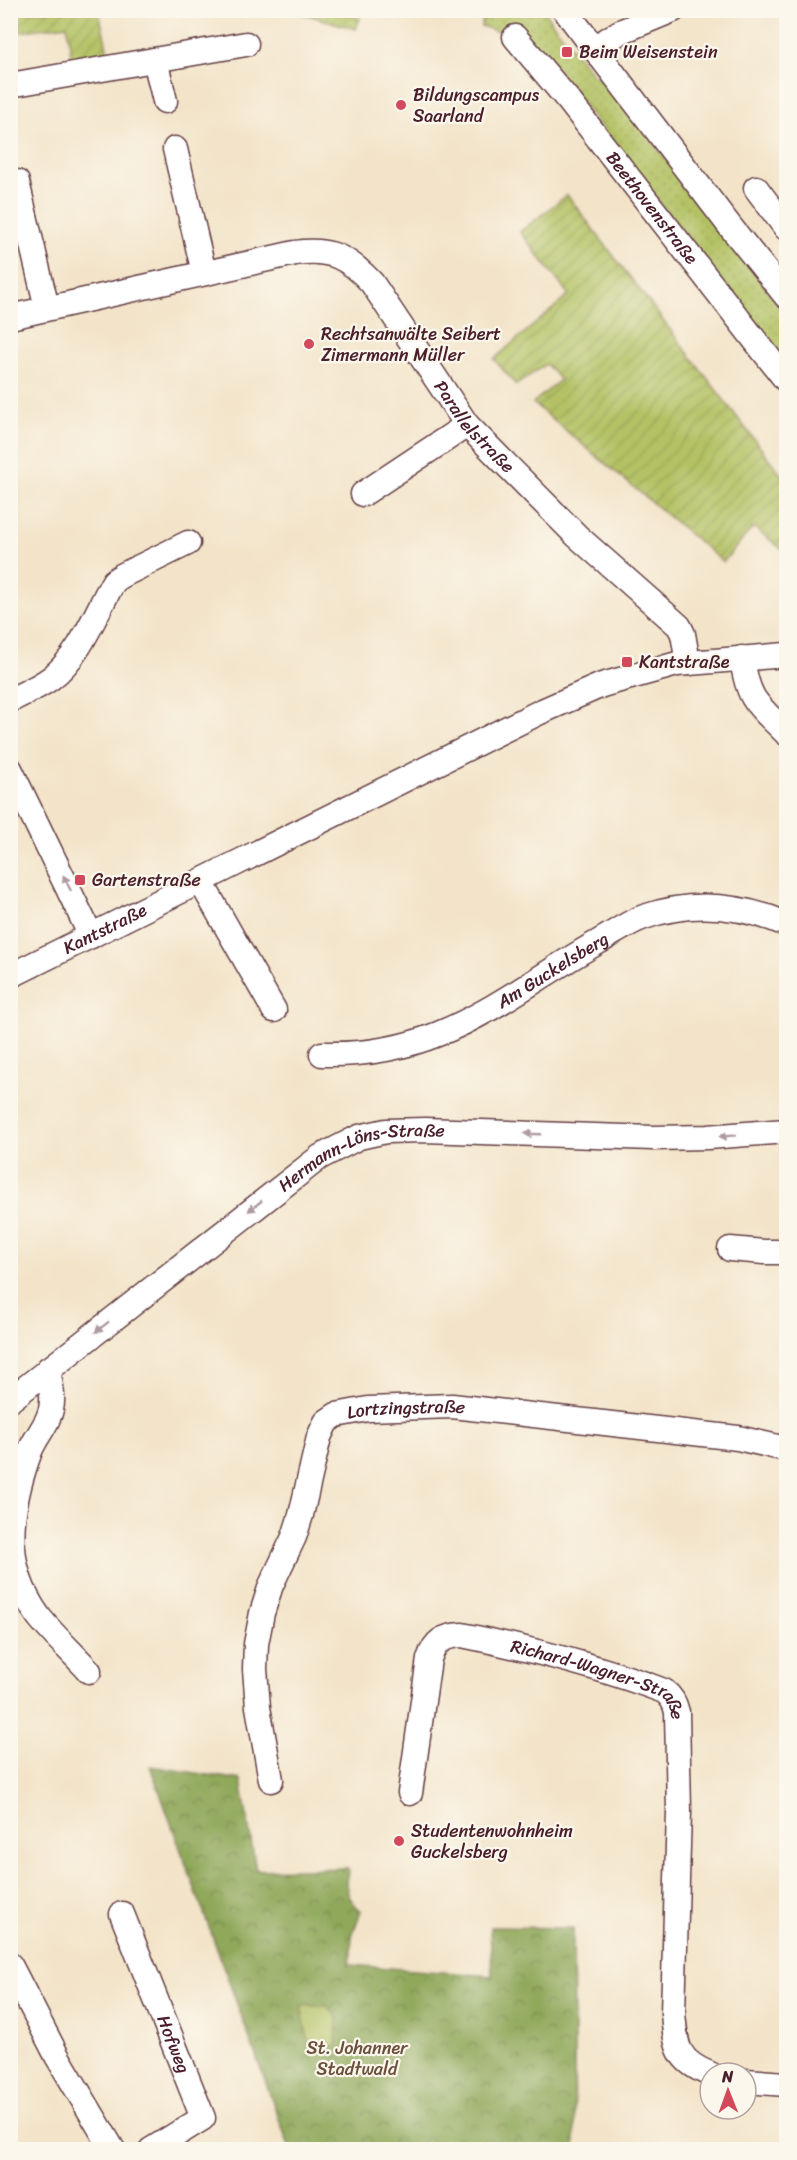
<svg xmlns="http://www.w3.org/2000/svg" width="797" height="2160" font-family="Sriracha,sans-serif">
<defs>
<pattern id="grass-dots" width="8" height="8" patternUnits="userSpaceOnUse" patternTransform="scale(1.5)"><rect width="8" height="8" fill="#b4c265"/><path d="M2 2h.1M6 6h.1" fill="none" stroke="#9ca658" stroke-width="1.8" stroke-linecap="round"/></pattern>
<pattern id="forest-crowns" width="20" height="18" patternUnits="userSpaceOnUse" patternTransform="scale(1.5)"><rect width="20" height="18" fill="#8fa85a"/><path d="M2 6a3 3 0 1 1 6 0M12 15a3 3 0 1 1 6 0" fill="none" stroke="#77884b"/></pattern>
<pattern id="garden-furrows" width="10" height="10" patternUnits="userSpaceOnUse" patternTransform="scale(1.5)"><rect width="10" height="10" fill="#b4c265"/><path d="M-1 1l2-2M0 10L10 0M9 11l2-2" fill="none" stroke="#9ca658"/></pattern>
</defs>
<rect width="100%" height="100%" fill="#fbf7ec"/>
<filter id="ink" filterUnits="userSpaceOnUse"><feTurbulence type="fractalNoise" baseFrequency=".0167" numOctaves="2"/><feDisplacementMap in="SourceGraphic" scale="12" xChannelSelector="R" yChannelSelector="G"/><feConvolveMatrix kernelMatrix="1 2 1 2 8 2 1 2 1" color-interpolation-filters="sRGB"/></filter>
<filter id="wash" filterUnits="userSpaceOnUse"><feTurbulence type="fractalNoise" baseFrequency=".008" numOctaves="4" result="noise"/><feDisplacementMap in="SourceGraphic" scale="24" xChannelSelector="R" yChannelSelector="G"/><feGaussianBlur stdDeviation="1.35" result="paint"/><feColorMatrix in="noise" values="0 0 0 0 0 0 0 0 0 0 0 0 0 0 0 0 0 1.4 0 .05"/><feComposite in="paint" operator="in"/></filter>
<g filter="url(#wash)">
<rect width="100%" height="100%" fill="#f3e4c9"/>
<g fill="url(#grass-dots)" stroke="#7f7048" stroke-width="1.5">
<polygon points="294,11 336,11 360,18 356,29"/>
<polygon points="478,11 545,11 550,20 592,73 610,86 786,314 786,364 536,44 481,26 485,13"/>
</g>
<path fill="url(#forest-crowns)" stroke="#6c6442" stroke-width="1.5" d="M 150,1766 L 241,1780 L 256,1870 L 348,1868 C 346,1888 345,1896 361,1911 L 352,1936 L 350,1965 L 492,1976 L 490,1927 L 573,1928 L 575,2149 L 290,2149 Z"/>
<g fill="url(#garden-furrows)" stroke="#7f7048" stroke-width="1.5">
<polygon points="11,11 99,11 109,57 72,62 67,25 11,33"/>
<polygon points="567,195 786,481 786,552 753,527 723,562 533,403 560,380 546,364 516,385 494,359 569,295 520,232"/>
</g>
<polygon fill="#b4c265" stroke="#7f7048" stroke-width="1.5" points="301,2006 328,2006 337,2017 336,2045 310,2050"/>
</g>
<g filter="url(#ink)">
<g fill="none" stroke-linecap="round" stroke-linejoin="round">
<g stroke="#633d43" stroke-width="27">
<g id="minor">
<polyline points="565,10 729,225 786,296"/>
<path id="s1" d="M 515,37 L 569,101 L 786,380"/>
<polyline points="594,48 620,32 673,10"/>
<polyline points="155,60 165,101"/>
<polyline points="10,85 246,44"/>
<polyline points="175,149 204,273"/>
<polyline points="17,182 47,308"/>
<polyline points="756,188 786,228"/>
<path id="s2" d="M 10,317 L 295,253 C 330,248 348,257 372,283 L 467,425 L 577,536 L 679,626 L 683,634 L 688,663"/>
<polyline points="363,494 467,425"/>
<path d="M 742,658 C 748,701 757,704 786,733"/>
<path d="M 10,700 C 25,693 39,687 51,678 C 82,654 95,613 114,581 L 123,575 L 188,543"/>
<polyline points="10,769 91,936"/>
<polyline points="201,882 274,1010"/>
<path id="s3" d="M 10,976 L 540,712 L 602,685 L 677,664 L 786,655"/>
<path id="s4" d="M 322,1054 C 361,1055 401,1049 438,1034 C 496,1011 546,971 600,941 C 614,933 629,922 644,917 C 692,900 741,905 786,924"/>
<polyline points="730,1249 764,1252 786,1252"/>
<path d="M 48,1369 C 49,1379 53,1391 52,1401 C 52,1420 37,1434 30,1451 C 9,1508 1,1565 39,1617 C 54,1636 73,1653 89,1671"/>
<path id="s5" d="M 10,1400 L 320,1157 L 359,1137 L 386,1131 L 425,1130 L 653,1138 L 708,1137 L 786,1131"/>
<path id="s6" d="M 271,1780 L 258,1707 L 255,1669 L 256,1644 L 262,1613 L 271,1585 L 294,1537 L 301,1515 L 319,1437 L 326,1422 L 336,1415 L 368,1409 L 452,1406 L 738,1438 L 786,1449"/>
<path id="s7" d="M 410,1793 L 429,1659 C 435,1641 443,1636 462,1635 C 531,1649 598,1666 664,1691 C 672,1697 675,1703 677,1712 L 679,1812 L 673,2013 C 676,2047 677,2061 710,2074"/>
<path id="s8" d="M 122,1914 L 203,2118 L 151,2150"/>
<polyline points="10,1965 57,2056 113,2150"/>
<polyline points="746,2081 786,2084"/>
</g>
</g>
<use href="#minor" stroke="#fff" stroke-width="24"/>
</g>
<defs><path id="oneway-solid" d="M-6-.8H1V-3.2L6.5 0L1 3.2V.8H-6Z" transform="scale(1.5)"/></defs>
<g fill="#ae9aa0">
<use href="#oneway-solid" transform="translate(67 883) rotate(-116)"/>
<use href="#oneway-solid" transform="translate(533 1134) rotate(-178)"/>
<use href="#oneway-solid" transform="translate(728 1136) rotate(176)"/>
<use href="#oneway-solid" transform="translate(255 1206) rotate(142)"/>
<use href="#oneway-solid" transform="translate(102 1327) rotate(142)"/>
</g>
</g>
<g fill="#d1495b" stroke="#fbf7ec" stroke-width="2">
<rect x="561" y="46" width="12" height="12" rx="3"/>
<circle cx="401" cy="105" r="6"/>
<circle cx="309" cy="344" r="6"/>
<rect x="621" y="656" width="12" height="12" rx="3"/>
<rect x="74" y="874" width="12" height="12" rx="3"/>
<circle cx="399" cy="1841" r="6"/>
</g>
<g text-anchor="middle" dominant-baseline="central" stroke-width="4.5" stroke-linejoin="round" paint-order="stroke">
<g font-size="18" fill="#4a1f2b" stroke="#fbf7ec" text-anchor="start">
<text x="579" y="52">Beim Weisenstein</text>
<text x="413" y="95">Bildungscampus<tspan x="413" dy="21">Saarland</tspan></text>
<text x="321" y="334">Rechtsanwälte Seibert<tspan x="321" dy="21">Zimermann Müller</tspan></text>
<text x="639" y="662">Kantstraße</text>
<text x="92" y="880">Gartenstraße</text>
<text x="411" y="1831">Studentenwohnheim<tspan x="411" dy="21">Guckelsberg</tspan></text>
</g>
<g font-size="18" fill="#4a1f2b" stroke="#fbf7ec">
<text stroke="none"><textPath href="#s1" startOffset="219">Beethovenstraße</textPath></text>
<text stroke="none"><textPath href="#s2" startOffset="556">Parallelstraße</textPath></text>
<text stroke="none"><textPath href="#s3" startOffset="106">Kantstraße</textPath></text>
<text stroke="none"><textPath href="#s4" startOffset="250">Am Guckelsberg</textPath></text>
<text stroke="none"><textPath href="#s5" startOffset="434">Hermann-Löns-Straße</textPath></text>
<text stroke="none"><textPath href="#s6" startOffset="454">Lortzingstraße</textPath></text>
<text stroke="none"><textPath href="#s7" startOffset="326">Richard-Wagner-Straße</textPath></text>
<text stroke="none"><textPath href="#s8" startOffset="140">Hofweg</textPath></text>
</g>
<g font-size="18" fill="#6a503c" stroke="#fbf7ec">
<text x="357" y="2048">St. Johanner<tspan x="357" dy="21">Stadtwald</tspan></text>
</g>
</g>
<rect width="797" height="2160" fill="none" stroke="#fbf7ec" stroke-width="36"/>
<g transform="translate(728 2091) rotate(359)"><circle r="28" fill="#fbf7ec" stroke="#b4a19f" stroke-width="1.5"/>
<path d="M0-4.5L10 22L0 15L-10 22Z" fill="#d1495b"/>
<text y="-9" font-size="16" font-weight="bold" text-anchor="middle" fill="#4a1f2b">N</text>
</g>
</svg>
